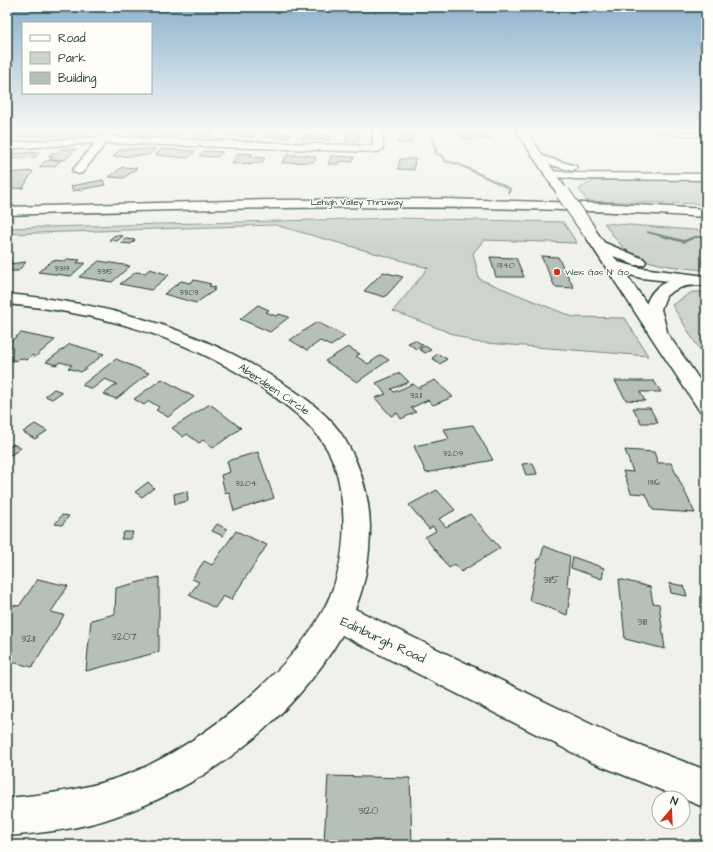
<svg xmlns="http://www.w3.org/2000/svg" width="713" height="852" font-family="'Architects Daughter',sans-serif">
<rect width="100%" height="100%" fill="#f0f1eb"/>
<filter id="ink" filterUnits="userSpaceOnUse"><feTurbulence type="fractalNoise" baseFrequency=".025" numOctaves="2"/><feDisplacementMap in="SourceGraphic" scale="8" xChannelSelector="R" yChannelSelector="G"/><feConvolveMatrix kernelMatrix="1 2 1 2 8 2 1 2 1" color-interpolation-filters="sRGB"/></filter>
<g filter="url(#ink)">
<g fill="#cdd3cd" stroke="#768880">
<polygon points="601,180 706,180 706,204 587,201 579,189 593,181"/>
<polygon points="394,218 563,222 577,243 484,240 473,253 479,279 573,317 625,318 648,356 474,342 393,311 428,268 275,225 7,234 7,228"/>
<path d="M 604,223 L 706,231 L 706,270 C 683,268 654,266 633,255 C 621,248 612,234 604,223 Z"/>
<polygon points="692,292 706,292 706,360 672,305"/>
</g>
<polygon fill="#9faca4" stroke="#6c8077" points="7,131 94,131 91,134 7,138"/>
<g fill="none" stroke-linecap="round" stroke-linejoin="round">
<polyline stroke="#526961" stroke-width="1" points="7,134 67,131"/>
<g fill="#6c8077" fill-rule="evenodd">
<polygon points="430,131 433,131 438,153 444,155 446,160 459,163 511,188 510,194 507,193 508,189 457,165 444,162 442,157 435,154"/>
<polygon points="647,231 684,240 694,236 706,236 706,238 695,238 684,243 647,233"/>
</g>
</g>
<g fill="#b6bfb8" stroke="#1f3d34">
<polygon points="133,131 186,131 183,135 130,134"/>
<polygon points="197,131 206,132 216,131 211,136 193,136"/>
<polygon points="243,131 242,132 257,133 254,137 225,136 231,131"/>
<polygon points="472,131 488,131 492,139 462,139 460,133 473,134"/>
<polygon points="348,132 361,132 358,141 345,141"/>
<polygon points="269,133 291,134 288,138 266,137"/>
<polygon points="399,134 412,134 411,143 397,143"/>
<polygon points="304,135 331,136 329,140 301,139"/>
<polygon points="61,149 76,149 65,160 49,160 53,157 48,157 52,153 57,153"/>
<polygon points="120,149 155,149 149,155 113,157"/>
<polygon points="162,149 177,150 195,151 188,158 155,155"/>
<polygon points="204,151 223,152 218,157 199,156"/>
<polygon points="39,152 36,157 7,159 11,154"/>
<polygon points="238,153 253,154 250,157 265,158 262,163 232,164"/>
<polygon points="287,155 306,155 316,157 314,162 282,163"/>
<polygon points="331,156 354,157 352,162 339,161 338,164 328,164"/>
<polygon points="400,159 415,159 414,170 398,169"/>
<polygon points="61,160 55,166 39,167 45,161"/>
<polygon points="122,167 137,168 124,178 109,177"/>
<polygon points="33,171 23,188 7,189 8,173"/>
<polygon points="103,180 105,185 73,191 71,186"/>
<polygon points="115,235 123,236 117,241 109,240"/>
<polygon points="125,239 135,240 131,244 120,243"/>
<polygon points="541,256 558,257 574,288 555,287"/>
<polygon points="490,257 516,258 524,277 496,277"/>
<polygon points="67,259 80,260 77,263 85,263 71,276 38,272 53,260 63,261"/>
<polygon points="7,261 12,261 9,264 26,262 18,271 7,271"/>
<polygon points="99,261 130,266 112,282 79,277"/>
<polygon points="150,269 169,275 151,290 120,284 136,272 145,273"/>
<polygon points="383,272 403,277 385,297 364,291"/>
<polygon points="194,280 211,284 209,286 215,287 213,290 215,290 196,303 164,294 181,281 190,283"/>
<polygon points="258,305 269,310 266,312 276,316 279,314 289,317 270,332 240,319"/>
<polygon points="317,322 345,336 331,346 320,341 307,350 290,340"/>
<polygon points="21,333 55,340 35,357 32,355 27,360 20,358 17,361 7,359 7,344"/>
<polygon points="415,340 423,345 416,349 408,343"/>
<polygon points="70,344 104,354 81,372 68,368 72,365 60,362 56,365 46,362"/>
<polygon points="425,346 431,350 425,353 419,349"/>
<polygon points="348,347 360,354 356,356 368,364 381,355 389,360 357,382 325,361"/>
<polygon points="438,354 447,359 440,364 432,358"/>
<polygon points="116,359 149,373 116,399 104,394 117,384 105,379 92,389 82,385"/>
<polygon points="400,373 409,382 391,389 394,392 413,384 418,388 435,380 453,397 433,405 428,400 411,408 416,412 401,419 397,413 391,416 375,398 386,394 376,383"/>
<polygon points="162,379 194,397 168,417 156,410 159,407 149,401 144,405 134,399"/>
<polygon points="615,381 654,381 661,392 640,392 645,401 626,400"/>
<polygon points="54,389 62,392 52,399 45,396"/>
<polygon points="210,404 241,428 213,448 203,440 199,443 187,434 183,437 172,428"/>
<polygon points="633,408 650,408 658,423 641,423"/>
<polygon points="35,424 47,431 35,439 23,432"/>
<polygon points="473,425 493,460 426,473 414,446 449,439 444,429"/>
<polygon points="13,444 21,448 11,455 7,453 7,449"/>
<polygon points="625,450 654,452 658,463 671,463 695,513 653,510 646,494 631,493 623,471 633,472"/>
<polygon points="258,452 274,498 234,511 229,492 225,493 221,475 230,472 227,461"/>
<polygon points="533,463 537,474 526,475 522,464"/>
<polygon points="148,482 154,488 142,497 135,492"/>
<polygon points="437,490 455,510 439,519 446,527 470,514 500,548 461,572 455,564 449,568 425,537 436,531 433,526 429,529 409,505"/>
<polygon points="187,491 188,501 175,504 174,494"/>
<polygon points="62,515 69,516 62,525 55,524"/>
<polygon points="217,524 227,529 223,536 212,531"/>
<polygon points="236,531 267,545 231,600 223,596 215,608 189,595 199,582 192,579 204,561 212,565"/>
<polygon points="124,532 133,532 131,539 121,539"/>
<polygon points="544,546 570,556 567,586 571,588 567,615 529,600 538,559 540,560"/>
<polygon points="573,557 604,568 602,579 571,568"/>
<polygon points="159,577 159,652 86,671 91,620 115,614 116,588"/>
<polygon points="38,579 68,586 51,612 64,615 32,667 7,661 7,604 19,606"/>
<polygon points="619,579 650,587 653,603 659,604 665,649 625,639"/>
<polygon points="669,583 684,586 687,596 671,593"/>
<polygon points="328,776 410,778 412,845 324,841"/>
</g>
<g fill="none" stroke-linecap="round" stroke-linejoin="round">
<g stroke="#1f3d34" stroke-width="3">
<polygon id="lane" points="657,131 706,133 706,137 659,133"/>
</g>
<g stroke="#1f3d34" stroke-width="3">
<g id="street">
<polygon points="105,131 112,131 114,133 111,137 373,146 372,131 382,131 383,149 378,152 106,143 82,173 78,174 72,171 95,143 7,149 7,143 100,137"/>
<path d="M 7,294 C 102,303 192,326 273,377 C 297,392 323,409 340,432 C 359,460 369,493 370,526 C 370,555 366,583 355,609 L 613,735 L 706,770 L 706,808 L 591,762 L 342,635 C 292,720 208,785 114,817 C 80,829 43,833 7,836 L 7,798 C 51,794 96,788 136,771 C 204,742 301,665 330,596 C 341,570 345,539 343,511 C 341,490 338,468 327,449 C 312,423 285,404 261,387 C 181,335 101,313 7,304 Z"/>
</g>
</g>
<g stroke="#1f3d34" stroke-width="3">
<polygon id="secondary" points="516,131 526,131 556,174 554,176 546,176"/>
</g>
<g stroke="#1f3d34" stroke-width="3">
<g id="primary">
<polygon points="550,171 554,172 567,190 569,193 567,196 559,196 544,174"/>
<polygon points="589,227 594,228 706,389 706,412 699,410 582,231 584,228"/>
</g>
</g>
<g stroke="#1f3d34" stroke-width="3">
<g id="highway">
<polygon points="539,155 576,166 577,168 572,171 535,160 534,158 535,156"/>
<polygon points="550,171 575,173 706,174 706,180 575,179 546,176 544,174 546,172"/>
<path d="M 444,199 L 619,204 L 706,209 L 706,217 C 472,202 241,207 7,215 L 7,207 L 269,200 Z"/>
<polygon points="598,240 644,259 646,262 644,265 634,265 593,247 591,244 593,241"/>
<path d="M 614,261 L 641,268 L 706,276 L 706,286 C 691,284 678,286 666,296 L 661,309 L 667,331 L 664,335 L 658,336 L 652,335 C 638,315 646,289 669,281 L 641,278 L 609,269 L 606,266 L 609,263 Z"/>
</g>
</g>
<use href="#lane" fill="#fdfcf7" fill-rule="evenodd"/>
<use href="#street" fill="#fdfcf7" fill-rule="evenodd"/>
<use href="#secondary" fill="#fdfcf7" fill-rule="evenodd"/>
<use href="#primary" fill="#fdfcf7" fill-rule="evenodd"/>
<use href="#highway" fill="#fdfcf7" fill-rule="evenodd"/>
<g stroke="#1f3d34" stroke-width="16" stroke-linecap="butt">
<polyline id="primary-bridge" points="563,193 589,231"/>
</g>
<use href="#primary-bridge" stroke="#fdfcf7" stroke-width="14"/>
</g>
</g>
<linearGradient id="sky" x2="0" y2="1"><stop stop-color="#8bb1cd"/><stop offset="0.52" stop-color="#f8f9f6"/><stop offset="1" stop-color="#f8f9f6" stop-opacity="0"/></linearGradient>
<rect width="713" height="250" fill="url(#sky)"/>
<circle fill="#c8321e" stroke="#fdfcf7" stroke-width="1.5" cx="557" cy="272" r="4"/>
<g text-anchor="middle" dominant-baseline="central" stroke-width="3" stroke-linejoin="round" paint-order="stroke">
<g font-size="9" fill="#1f3d34" stroke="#fdfcf7">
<text x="357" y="202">Lehigh Valley Thruway</text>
</g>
<g font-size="9" fill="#455e55">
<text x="506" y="265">1340</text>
<text x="62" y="268">3319</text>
<text x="105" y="271">3315</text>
<text x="189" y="292">3303</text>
<text x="416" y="395">3211</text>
<text x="453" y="453">3209</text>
<text x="654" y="482">1316</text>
<text x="246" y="483">3204</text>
</g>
<g font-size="9" fill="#1f3d34" stroke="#fdfcf7" text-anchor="start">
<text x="565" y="272">Weis Gas N' Go</text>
</g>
<g font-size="11" fill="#1f3d34" stroke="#fdfcf7">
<text transform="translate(274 389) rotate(34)">Aberdeen Circle</text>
</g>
<g font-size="11" fill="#455e55">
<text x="551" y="579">3115</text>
<text x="642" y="621">3111</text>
<text x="124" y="636">3207</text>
<text x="28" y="638">3211</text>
<text x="368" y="810">3120</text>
</g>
<g font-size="13" fill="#1f3d34" stroke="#fdfcf7">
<text transform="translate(383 640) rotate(25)">Edinburgh Road</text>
</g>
</g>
<rect width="713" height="852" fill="none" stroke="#fdfcf7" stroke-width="24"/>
<rect x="12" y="12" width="689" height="828" fill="none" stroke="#1f3d34" stroke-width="1.5" filter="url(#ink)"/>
<rect x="22" y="22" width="130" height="72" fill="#fdfcf7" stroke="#a4b0a9"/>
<rect x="30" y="35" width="20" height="6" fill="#fdfcf7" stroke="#a4b0a9"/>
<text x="58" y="42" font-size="12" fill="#1f3d34">Road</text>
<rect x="30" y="52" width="20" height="12" fill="#cdd3cd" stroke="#a4b0a9"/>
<text x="58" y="62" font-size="12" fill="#1f3d34">Park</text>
<rect x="30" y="72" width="20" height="12" fill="#b6bfb8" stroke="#a4b0a9"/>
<text x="58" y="82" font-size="12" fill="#1f3d34">Building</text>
<g transform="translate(671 810) rotate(19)"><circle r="19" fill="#fdfcf7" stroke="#a4b0a9"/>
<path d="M0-3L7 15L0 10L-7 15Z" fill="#c8321e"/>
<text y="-6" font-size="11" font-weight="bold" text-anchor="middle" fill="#1f3d34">N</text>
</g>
</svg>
